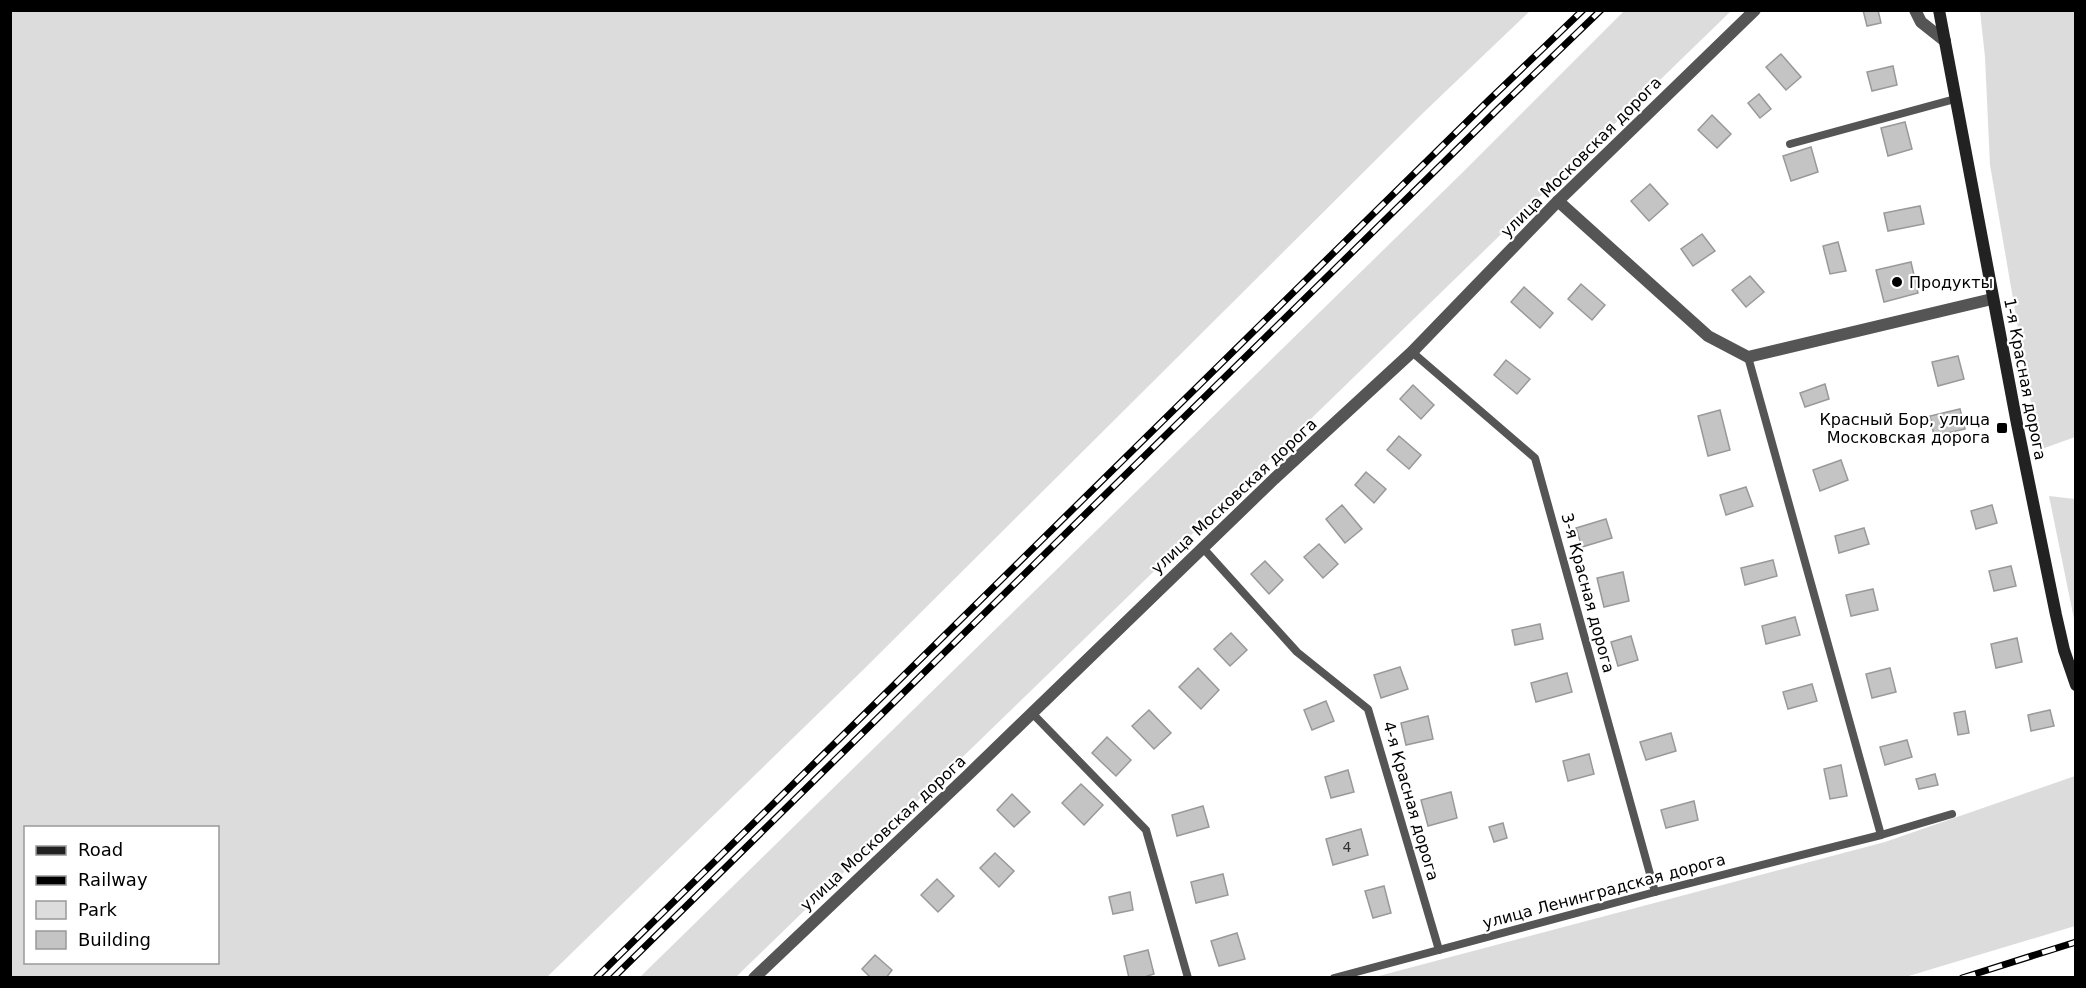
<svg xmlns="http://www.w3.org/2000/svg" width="2086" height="988" font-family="'DejaVu Sans',sans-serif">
<rect width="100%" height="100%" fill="#fff"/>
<g fill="#dcdcdc" fill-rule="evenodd">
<path d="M 10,11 L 11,10 L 1530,11 L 1423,113 L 863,670 L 546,978 L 11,977 ZM 26,828 L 218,828 L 218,962 L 26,962 Z"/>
<polygon points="1624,11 1731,11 736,977 640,977 1462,173"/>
<polygon points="1980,11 2075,11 2075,437 2039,450 1990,165 1985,57"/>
<polygon points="2049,496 2075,499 2075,624"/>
<polygon points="2075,776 2075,926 1902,978 1375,977 1885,842"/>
</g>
<g fill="#c4c4c4" stroke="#999" stroke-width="1.5">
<polygon points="1863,10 1878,10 1881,23 1867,26"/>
<polygon points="1781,54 1801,77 1786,90 1766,67"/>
<polygon points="1893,66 1897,85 1872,91 1867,72"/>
<polygon points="1759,94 1771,109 1760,118 1748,103"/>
<polygon points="1712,115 1731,134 1717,148 1698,130"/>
<polygon points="1905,122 1912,149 1888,156 1881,128"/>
<polygon points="1811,147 1818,172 1791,181 1783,156"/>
<polygon points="1650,184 1668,204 1649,221 1631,201"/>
<polygon points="1920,206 1924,224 1888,231 1884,213"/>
<polygon points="1702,234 1715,251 1693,266 1681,249"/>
<polygon points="1838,242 1846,271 1830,274 1823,246"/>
<polygon points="1911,262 1918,293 1884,302 1876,270"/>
<polygon points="1750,276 1764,292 1746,307 1732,290"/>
<polygon points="1581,284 1605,305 1592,320 1568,299"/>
<polygon points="1524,287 1553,313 1540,328 1511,302"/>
<polygon points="1958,356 1964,379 1938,386 1932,362"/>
<polygon points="1506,360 1530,379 1517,394 1494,375"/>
<polygon points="1825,384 1829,399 1805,407 1800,393"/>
<polygon points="1413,385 1434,405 1421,419 1400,399"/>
<polygon points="1960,409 1965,429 1934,436 1930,416"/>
<polygon points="1720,410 1730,450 1708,456 1698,416"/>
<polygon points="1399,436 1421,455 1409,469 1387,450"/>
<polygon points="1841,460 1848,480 1820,491 1813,470"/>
<polygon points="1366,472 1386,489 1374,503 1355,485"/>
<polygon points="1746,487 1753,506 1726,515 1720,495"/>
<polygon points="1342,505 1362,529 1345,543 1326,519"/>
<polygon points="1992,505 1997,523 1976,529 1971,511"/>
<polygon points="1606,519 1612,538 1582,547 1576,528"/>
<polygon points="1864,528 1869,544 1839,553 1835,536"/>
<polygon points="1319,544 1338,564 1323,578 1304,557"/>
<polygon points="1773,560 1777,576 1745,585 1741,568"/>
<polygon points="1265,561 1283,580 1269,594 1251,574"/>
<polygon points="2011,566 2016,586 1994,591 1989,571"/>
<polygon points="1623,572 1629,601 1604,607 1597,578"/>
<polygon points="1873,589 1878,610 1851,616 1846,595"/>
<polygon points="1795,617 1800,635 1766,644 1762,626"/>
<polygon points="1540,624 1543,639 1515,645 1512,630"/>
<polygon points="1231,633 1247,650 1230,666 1214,649"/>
<polygon points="1631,636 1638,660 1618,666 1611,642"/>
<polygon points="2017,638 2022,662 1996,668 1991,644"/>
<polygon points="1400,667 1408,689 1381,698 1374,675"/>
<polygon points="1198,668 1219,690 1201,709 1179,687"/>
<polygon points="1890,668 1896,692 1872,698 1866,674"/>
<polygon points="1567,673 1572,692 1536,702 1531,683"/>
<polygon points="1812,684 1817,701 1788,709 1783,692"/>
<polygon points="1326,701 1334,721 1312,730 1304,710"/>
<polygon points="1149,710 1171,733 1154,749 1132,726"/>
<polygon points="2050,710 2054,726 2031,731 2028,715"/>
<polygon points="1965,711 1969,733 1958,735 1954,713"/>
<polygon points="1428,716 1433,739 1406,745 1401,723"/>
<polygon points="1671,733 1676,751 1646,760 1640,742"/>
<polygon points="1107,737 1131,760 1116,776 1092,753"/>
<polygon points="1907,740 1912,757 1885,765 1880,747"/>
<polygon points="1589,754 1594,774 1568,781 1563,761"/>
<polygon points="1841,765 1847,796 1830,799 1824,769"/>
<polygon points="1348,770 1354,792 1331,798 1325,777"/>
<polygon points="1935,774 1938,785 1919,789 1916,779"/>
<polygon points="1081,784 1103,805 1084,825 1062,803"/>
<polygon points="1451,792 1457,818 1428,826 1421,800"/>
<polygon points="1012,794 1030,812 1014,827 997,810"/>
<polygon points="1694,801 1698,820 1666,828 1661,810"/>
<polygon points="1203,806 1209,827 1177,836 1172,815"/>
<polygon points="1503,823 1507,838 1494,842 1489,827"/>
<polygon points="1361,829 1368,855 1333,865 1326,839"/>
<polygon points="995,853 1014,871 999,887 980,868"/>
<polygon points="1223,874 1228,895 1196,903 1191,882"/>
<polygon points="937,879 954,896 938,912 921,895"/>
<polygon points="1384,886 1391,913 1373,918 1365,891"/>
<polygon points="1130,892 1133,910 1113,914 1109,897"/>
<polygon points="1237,933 1245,959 1219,966 1211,941"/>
<polygon points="1148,950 1154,974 1141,978 1129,978 1124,956"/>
<polygon points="875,955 892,970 886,978 871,978 862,969"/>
</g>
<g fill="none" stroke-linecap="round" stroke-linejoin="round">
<g stroke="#555" stroke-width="8">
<polyline points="1790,144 1955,99"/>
<polyline points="1412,352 1535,458 1655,892"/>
<polyline points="1748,357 1881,835"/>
<polyline points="1203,548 1297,652 1368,709 1439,950"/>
<polyline points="1032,713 1146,830 1188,978"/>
<polyline points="1334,978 1655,892 1881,835 1952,814"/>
</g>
<g stroke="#555" stroke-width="12">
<polyline points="1915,10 1921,22 1945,41"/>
<polyline points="1558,201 1708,336 1748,357 1992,299"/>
<polyline points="754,978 967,776 1274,479 1412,352 1558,201 1755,10"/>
</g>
<polyline stroke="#222" stroke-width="12" points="1939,10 2017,424 2056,615 2064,650 2076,685"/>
<g stroke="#000" stroke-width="7">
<g id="rail">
<polyline points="596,978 1488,101 1583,10"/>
<polyline points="613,978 1498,109 1601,10"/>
<polyline points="1962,978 2076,942"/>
</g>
</g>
<use href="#rail" stroke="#fff" stroke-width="4.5" stroke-dasharray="14" stroke-linecap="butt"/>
</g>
<g fill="#000" stroke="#fff" stroke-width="2">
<circle cx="1897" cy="282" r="6"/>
<rect x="1996" y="422" width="12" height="12" rx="3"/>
</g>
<g text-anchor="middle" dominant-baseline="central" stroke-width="4.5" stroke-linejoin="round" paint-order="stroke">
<g font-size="14" fill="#313131">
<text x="1347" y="847">4</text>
</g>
<g font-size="16" fill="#000" stroke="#fff">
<text transform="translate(1581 157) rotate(-45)">улица Московская дорога</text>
<text transform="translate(2025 379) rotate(79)">1-я Красная дорога</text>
<text transform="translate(1234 496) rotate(-43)">улица Московская дорога</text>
<text transform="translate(1588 593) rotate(75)">3-я Красная дорога</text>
<text transform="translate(1411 801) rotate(74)">4-я Красная дорога</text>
<text transform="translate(883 833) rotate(-43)">улица Московская дорога</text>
<text transform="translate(1604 891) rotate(-15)">улица Ленинградская дорога</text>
</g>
<g font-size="16" fill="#000" stroke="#fff" text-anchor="start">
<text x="1909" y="282">Продукты</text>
<text x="1990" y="419" text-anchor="end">Красный Бор, улица<tspan x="1990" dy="18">Московская дорога</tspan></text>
</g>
</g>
<rect width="2086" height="988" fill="none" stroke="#000000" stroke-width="24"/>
<rect x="24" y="826" width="195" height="138" fill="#ffffff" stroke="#999999" stroke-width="1.5"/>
<rect x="36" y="846" width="30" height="9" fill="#222222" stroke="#999999" stroke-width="1.5"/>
<text x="78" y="856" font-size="18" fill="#000000">Road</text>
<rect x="36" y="876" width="30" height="9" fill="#000000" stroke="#999999" stroke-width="1.5"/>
<text x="78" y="886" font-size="18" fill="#000000">Railway</text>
<rect x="36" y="901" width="30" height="18" fill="#dcdcdc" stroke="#999999" stroke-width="1.5"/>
<text x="78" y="916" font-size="18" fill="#000000">Park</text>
<rect x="36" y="931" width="30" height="18" fill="#c4c4c4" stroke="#999999" stroke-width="1.5"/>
<text x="78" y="946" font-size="18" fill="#000000">Building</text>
</svg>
